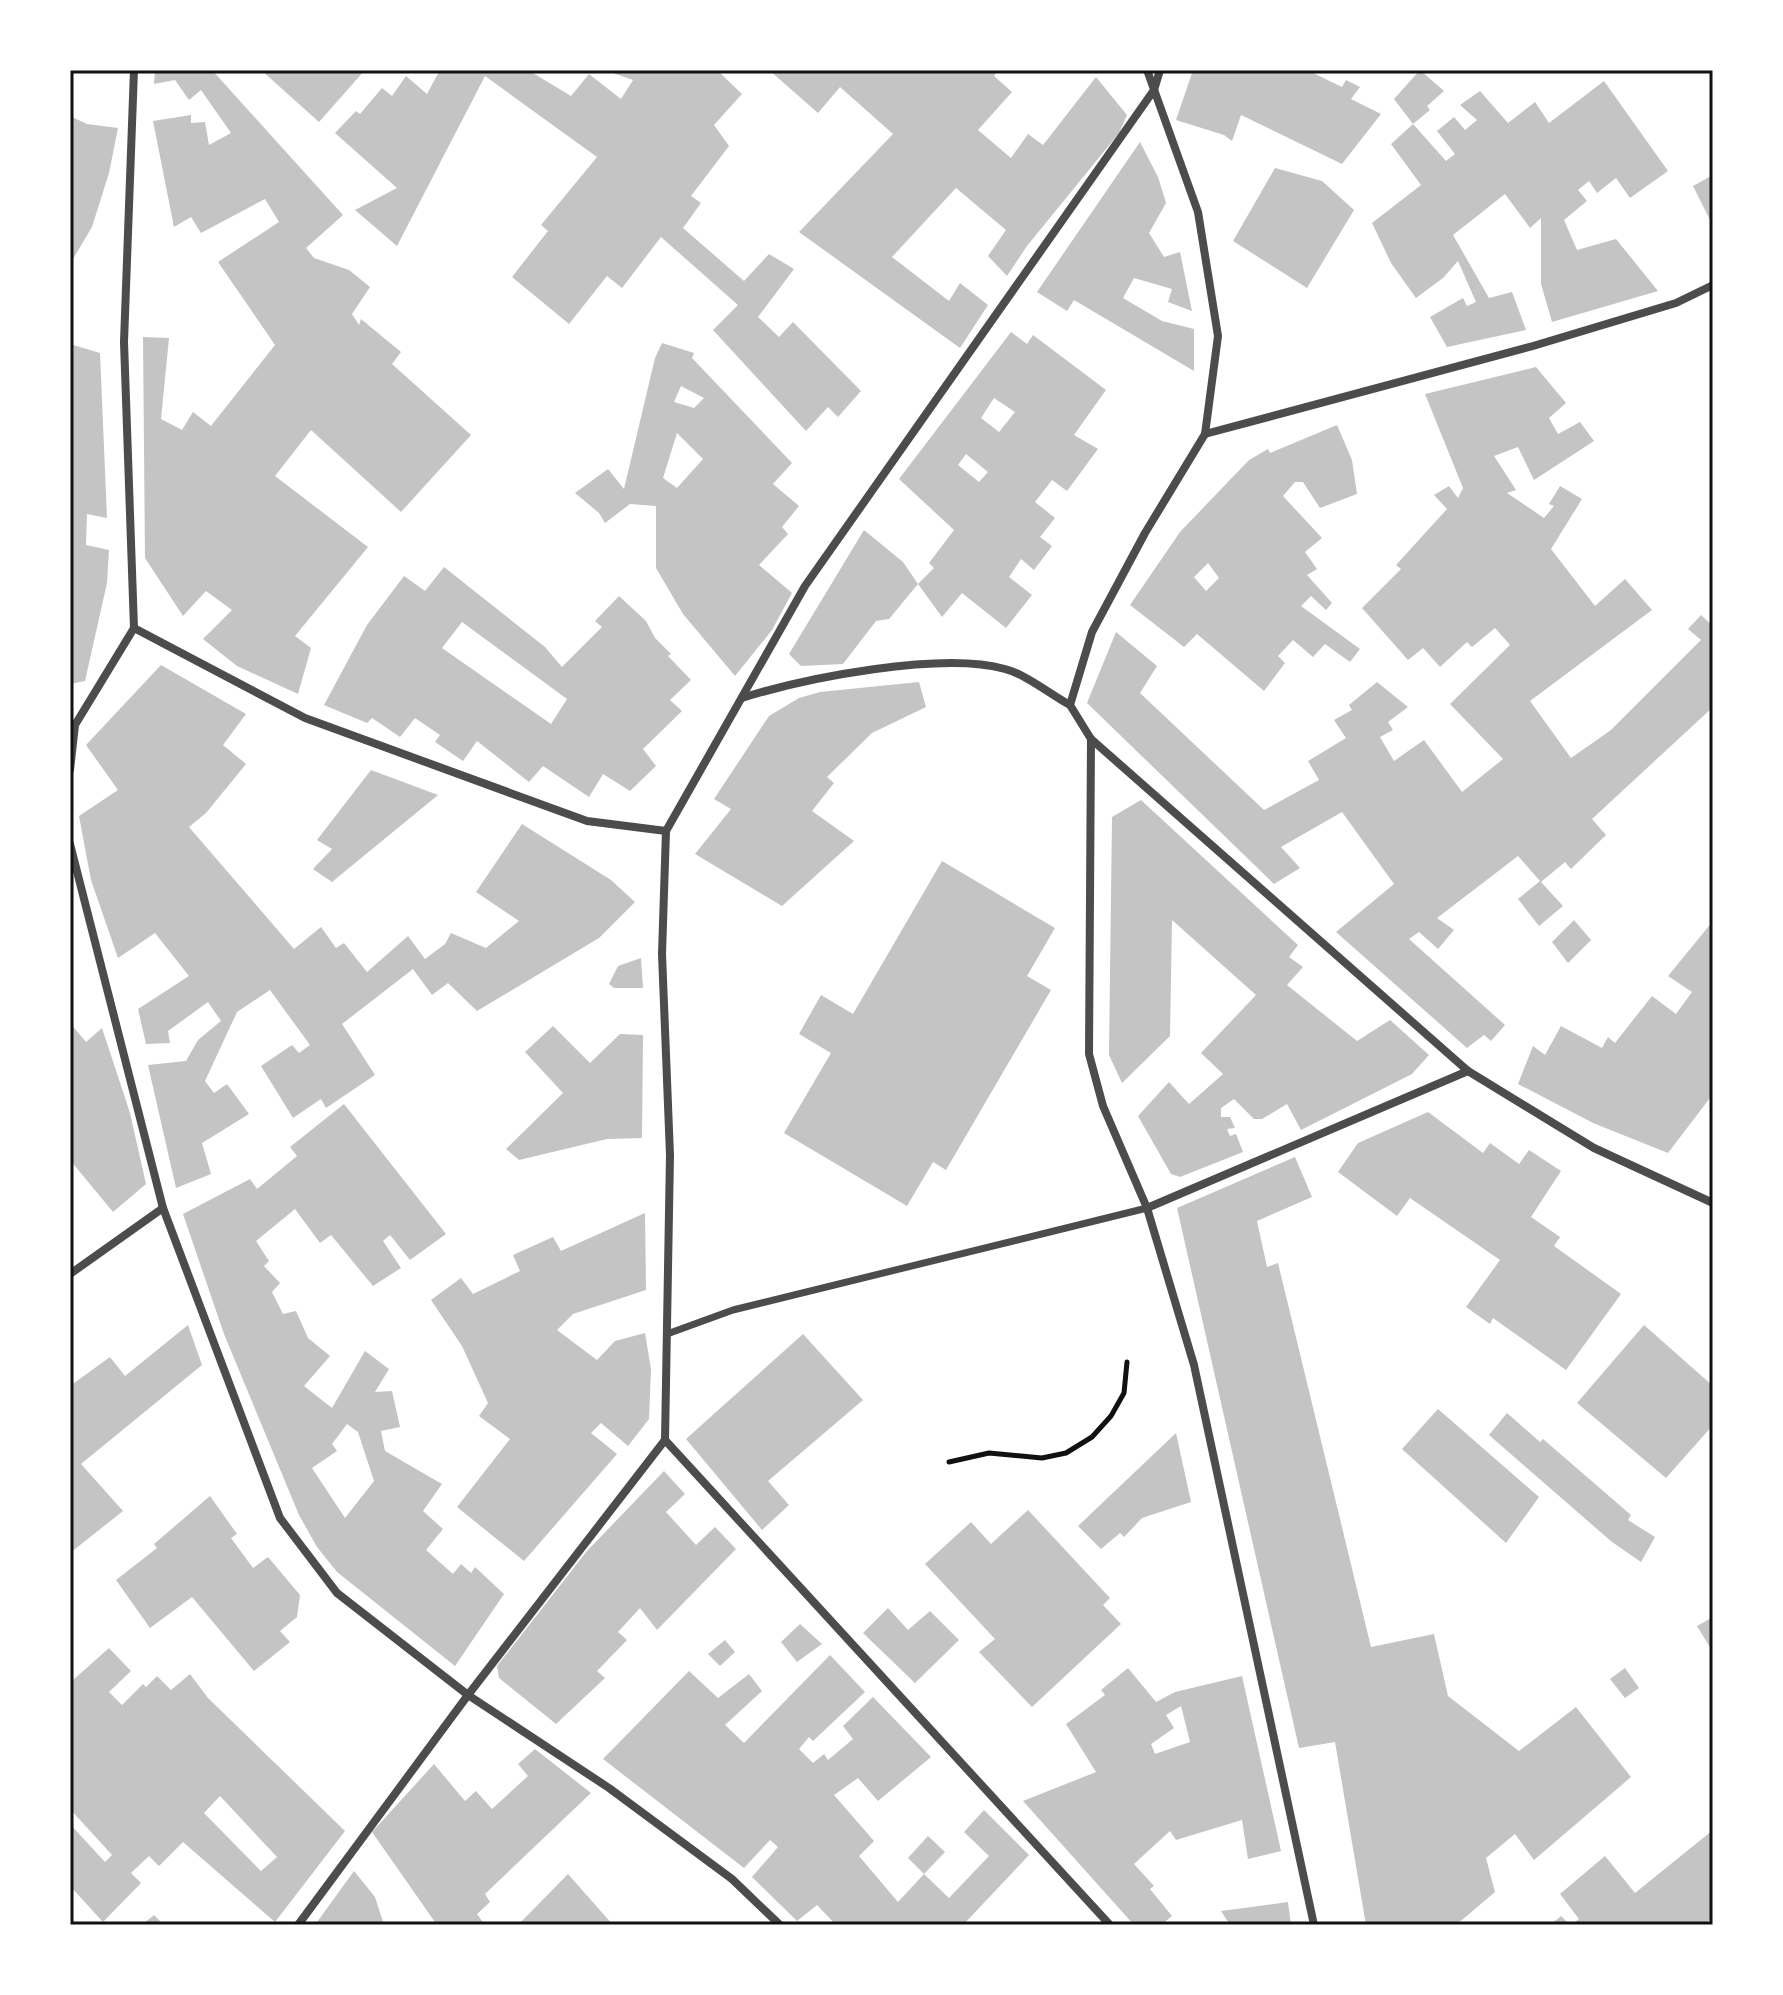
<svg xmlns="http://www.w3.org/2000/svg" width="1783" height="1995" font-family="'DM Sans',sans-serif">
<rect width="100%" height="100%" fill="#fff"/>
<g fill="#c4c4c4" fill-rule="evenodd">
<polygon points="155,70 212,70 343,215 306,248 314,258 349,270 370,287 352,314 359,325 361,319 401,352 392,364 471,435 401,512 311,430 275,476 368,547 295,636 311,648 298,694 237,666 203,639 232,610 206,591 183,616 145,558 143,337 169,338 161,419 182,430 193,412 211,426 275,345 218,262 279,222 265,199 201,233 191,217 174,227 153,121 191,115 191,123 205,122 209,145 231,133 201,90 189,100 175,80 154,84"/>
<polygon points="261,70 365,70 319,122"/>
<polygon points="440,70 528,70 571,96 589,74 621,99 633,80 604,70 717,70 742,94 714,125 729,146 691,196 701,203 683,228 744,281 769,254 794,269 758,317 779,337 793,322 861,391 838,417 828,407 806,431 713,330 738,305 661,237 622,288 607,276 569,324 512,277 548,231 541,225 597,157 485,76 397,246 355,210 397,188 335,133 356,111 360,114 382,88 392,96 406,76 427,94"/>
<polygon points="769,70 998,70 994,76 1012,92 978,130 1011,158 1028,134 1043,145 1096,77 1127,115 1119,133 1027,246 1007,276 988,256 1006,230 956,188 892,257 949,301 960,283 988,305 960,348 799,232 893,134 840,87 818,113"/>
<polygon points="1193,70 1307,70 1342,87 1346,80 1360,87 1351,99 1381,114 1342,164 1241,115 1232,141 1224,135 1176,120"/>
<polygon points="1420,70 1444,91 1427,106 1430,110 1413,124 1394,99"/>
<polygon points="1604,81 1668,171 1630,198 1616,178 1597,193 1589,181 1578,190 1587,201 1564,220 1577,250 1616,239 1658,291 1552,322 1541,284 1541,218 1530,228 1505,194 1453,235 1489,298 1512,292 1526,330 1447,347 1430,317 1463,298 1467,306 1476,302 1458,261 1443,278 1416,298 1391,263 1372,223 1421,185 1391,144 1413,124 1446,161 1455,154 1437,131 1454,117 1465,130 1477,120 1460,105 1480,91 1508,123 1535,102 1549,123"/>
<polygon points="70,116 87,124 118,128 109,173 92,227 70,264"/>
<polygon points="1140,142 1158,177 1166,203 1149,233 1164,257 1180,252 1192,311 1168,302 1172,289 1134,278 1123,298 1162,321 1194,329 1194,371 1074,300 1067,311 1037,292"/>
<polygon points="1275,168 1322,181 1354,210 1307,288 1233,241"/>
<polygon points="1713,175 1713,226 1693,186"/>
<path d="M 1011,332 L 1027,344 L 1033,335 L 1106,390 L 1074,435 L 1098,449 L 1067,491 L 1052,480 L 1035,502 L 1055,518 L 1040,537 L 1052,546 L 1034,570 L 1021,559 L 1009,577 L 1032,595 L 1006,628 L 962,593 L 942,617 L 918,584 L 934,568 L 929,563 L 954,530 L 899,479 ZM 994,398 L 1015,412 L 999,432 L 981,418 ZM 966,454 L 988,472 L 979,482 L 958,465 Z"/>
<path d="M 662,343 L 694,353 L 692,358 L 792,463 L 773,484 L 799,506 L 782,527 L 788,534 L 759,565 L 792,593 L 772,630 L 735,676 L 683,614 L 656,568 L 656,506 L 630,504 L 605,523 L 599,513 L 575,493 L 608,469 L 624,489 L 655,358 ZM 681,386 L 704,398 L 694,408 L 674,402 ZM 677,433 L 703,459 L 677,488 L 663,478 Z"/>
<polygon points="70,344 100,353 107,518 87,514 86,545 109,550 107,583 85,681 70,684"/>
<polygon points="1536,367 1566,403 1549,418 1558,434 1580,422 1594,441 1534,480 1518,447 1494,456 1516,490 1507,493 1544,518 1554,506 1549,504 1560,486 1582,499 1551,549 1595,606 1625,579 1652,610 1530,701 1571,758 1611,730 1701,640 1688,629 1701,615 1713,626 1713,707 1592,819 1606,835 1571,869 1565,862 1541,882 1563,906 1539,926 1518,899 1540,881 1518,856 1437,918 1454,930 1438,949 1419,932 1409,939 1505,1025 1491,1041 1484,1035 1467,1048 1336,932 1394,884 1342,812 1281,847 1300,868 1274,884 1087,703 1116,632 1157,666 1140,693 1264,810 1319,780 1308,761 1346,738 1334,720 1352,710 1349,705 1377,682 1408,707 1388,722 1393,730 1380,737 1394,761 1424,740 1462,792 1503,759 1450,704 1510,645 1495,628 1472,647 1467,642 1440,667 1423,648 1408,660 1362,608 1401,569 1396,565 1447,509 1434,495 1449,486 1458,498 1463,488 1425,394"/>
<path d="M 1337,425 L 1352,460 L 1357,494 L 1320,508 L 1303,482 L 1295,482 L 1283,496 L 1322,538 L 1305,552 L 1317,569 L 1307,575 L 1332,603 L 1326,610 L 1311,596 L 1301,606 L 1360,649 L 1350,662 L 1325,644 L 1313,657 L 1293,640 L 1278,656 L 1285,663 L 1264,691 L 1197,634 L 1184,647 L 1130,605 L 1180,532 L 1249,460 L 1268,449 L 1270,453 ZM 1208,563 L 1219,578 L 1206,591 L 1194,577 Z"/>
<polygon points="864,530 903,562 918,584 889,619 876,621 843,664 801,666 789,654"/>
<path d="M 444,567 L 545,647 L 562,667 L 602,627 L 595,621 L 619,596 L 646,621 L 655,638 L 671,654 L 668,656 L 691,680 L 670,700 L 682,711 L 643,749 L 656,766 L 630,791 L 603,774 L 589,797 L 543,766 L 529,782 L 477,741 L 463,761 L 435,742 L 440,735 L 415,718 L 400,737 L 372,718 L 367,723 L 324,705 L 367,625 L 404,576 L 425,591 ZM 462,622 L 567,699 L 551,724 L 442,648 Z"/>
<polygon points="161,665 246,714 223,745 246,764 206,813 189,827 294,949 321,927 336,948 344,943 367,972 408,936 425,959 445,944 451,933 486,948 519,921 476,892 522,824 611,880 635,902 599,938 477,1011 448,983 432,995 413,969 342,1024 375,1075 326,1108 321,1099 293,1118 261,1066 292,1045 299,1053 310,1045 270,990 237,1012 205,1081 214,1093 227,1084 249,1114 202,1143 211,1174 176,1188 148,1065 186,1061 198,1040 221,1021 208,1002 168,1031 170,1043 146,1044 138,1009 189,976 155,933 118,958 91,880 79,816 118,790 86,745"/>
<polygon points="919,682 926,707 872,733 827,777 834,783 812,811 854,841 782,906 695,854 731,809 714,799 769,716 799,698 820,692"/>
<polygon points="371,770 438,795 332,882 313,869 332,849 317,840"/>
<polygon points="1141,800 1298,945 1289,957 1303,967 1287,985 1357,1041 1390,1020 1429,1055 1412,1074 1301,1130 1287,1104 1262,1119 1254,1119 1234,1099 1221,1108 1221,1117 1230,1117 1235,1128 1227,1129 1230,1136 1236,1134 1243,1152 1180,1177 1171,1174 1138,1116 1169,1082 1189,1104 1223,1074 1201,1053 1256,995 1172,920 1170,1036 1122,1083 1109,1055 1112,817"/>
<polygon points="942,861 1055,928 1027,976 1051,990 946,1170 933,1162 907,1206 784,1133 831,1053 799,1034 821,995 853,1014"/>
<polygon points="1574,920 1591,940 1568,963 1552,942"/>
<polygon points="1713,921 1713,1094 1668,1153 1593,1123 1518,1084 1533,1046 1545,1055 1561,1026 1602,1048 1608,1037 1615,1043 1652,996 1676,1014 1692,992 1668,976"/>
<polygon points="641,958 643,988 614,988 609,984 618,966"/>
<polygon points="70,1023 86,1042 102,1028 130,1113 146,1184 113,1212 70,1160"/>
<polygon points="553,1026 590,1063 620,1034 643,1035 642,1138 607,1139 519,1160 506,1149 563,1093 525,1052"/>
<path d="M 344,1104 L 446,1234 L 410,1260 L 390,1235 L 383,1241 L 401,1268 L 373,1286 L 331,1235 L 320,1243 L 295,1209 L 256,1241 L 269,1261 L 264,1266 L 280,1283 L 272,1292 L 283,1314 L 296,1311 L 308,1338 L 330,1356 L 304,1386 L 332,1408 L 365,1351 L 389,1369 L 375,1392 L 392,1391 L 400,1427 L 381,1431 L 385,1451 L 442,1484 L 423,1511 L 443,1529 L 426,1550 L 453,1574 L 461,1564 L 471,1573 L 475,1567 L 504,1594 L 455,1666 L 337,1572 L 317,1547 L 299,1515 L 224,1334 L 183,1214 L 250,1179 L 257,1189 L 297,1156 L 290,1147 ZM 347,1424 L 358,1432 L 374,1481 L 345,1518 L 312,1468 L 337,1451 L 332,1444 Z"/>
<polygon points="1428,1112 1483,1153 1490,1143 1519,1164 1529,1150 1561,1171 1531,1217 1560,1237 1554,1246 1621,1294 1566,1370 1493,1318 1490,1324 1466,1307 1500,1260 1410,1198 1397,1216 1338,1172 1358,1143"/>
<polygon points="1295,1157 1312,1197 1257,1221 1267,1267 1278,1263 1371,1647 1434,1634 1448,1696 1519,1751 1576,1707 1631,1777 1534,1860 1515,1834 1486,1858 1495,1892 1456,1925 1366,1925 1335,1742 1299,1748 1177,1208"/>
<polygon points="645,1213 646,1290 573,1314 557,1330 597,1360 615,1341 645,1333 651,1369 649,1419 628,1446 601,1423 591,1433 617,1454 524,1561 457,1507 510,1439 479,1416 488,1403 462,1346 431,1300 461,1278 473,1294 520,1271 513,1255 553,1237 561,1251"/>
<polygon points="188,1325 202,1365 81,1464 123,1511 70,1553 70,1386 110,1357 125,1376"/>
<polygon points="1644,1325 1713,1386 1713,1425 1666,1478 1577,1403"/>
<polygon points="803,1334 863,1400 768,1481 789,1505 762,1530 686,1439"/>
<polygon points="1438,1409 1539,1497 1506,1543 1402,1449"/>
<polygon points="1507,1413 1540,1442 1543,1439 1631,1515 1628,1520 1655,1537 1641,1562 1612,1542 1489,1435"/>
<polygon points="1176,1433 1191,1502 1142,1518 1124,1537 1120,1533 1101,1549 1078,1526"/>
<polygon points="664,1471 685,1494 666,1512 696,1545 715,1527 736,1549 657,1630 640,1608 618,1632 627,1640 597,1671 605,1678 556,1724 499,1678 497,1666 587,1551"/>
<polygon points="210,1496 237,1534 231,1538 253,1568 268,1557 300,1595 297,1617 280,1631 290,1642 254,1671 192,1597 150,1628 116,1580 157,1548 154,1544"/>
<polygon points="1028,1510 1110,1598 1103,1605 1121,1624 1032,1707 979,1652 995,1639 925,1564 971,1522 991,1544"/>
<polygon points="888,1608 908,1630 930,1611 959,1640 915,1683 863,1633"/>
<polygon points="1713,1617 1713,1652 1697,1626"/>
<polygon points="800,1624 822,1644 797,1662 781,1642"/>
<polygon points="725,1640 735,1652 720,1666 708,1654"/>
<path d="M 109,1648 L 131,1671 L 109,1692 L 122,1705 L 143,1684 L 146,1687 L 157,1676 L 171,1690 L 190,1674 L 208,1698 L 345,1831 L 275,1922 L 183,1842 L 159,1866 L 149,1856 L 131,1873 L 141,1883 L 103,1922 L 70,1886 L 70,1824 L 105,1862 L 112,1855 L 70,1809 L 70,1676 L 73,1680 ZM 220,1796 L 277,1857 L 261,1871 L 204,1813 Z"/>
<polygon points="830,1655 865,1692 813,1741 809,1737 799,1749 813,1763 824,1754 828,1760 853,1739 843,1726 873,1697 931,1757 878,1801 858,1778 834,1795 874,1841 859,1856 898,1902 924,1874 949,1898 989,1856 964,1832 984,1810 1029,1855 963,1925 836,1925 817,1905 797,1921 752,1877 778,1847 770,1840 744,1868 603,1759 689,1671 718,1698 749,1674 762,1691 725,1725 744,1743"/>
<path d="M 1128,1668 L 1156,1702 L 1175,1692 L 1242,1676 L 1281,1851 L 1248,1859 L 1242,1820 L 1176,1840 L 1170,1831 L 1134,1864 L 1154,1886 L 1150,1889 L 1172,1916 L 1161,1925 L 1134,1925 L 1023,1801 L 1096,1772 L 1066,1724 L 1105,1695 L 1101,1690 ZM 1181,1706 L 1190,1742 L 1155,1754 L 1151,1744 L 1174,1728 L 1166,1715 Z"/>
<polygon points="1625,1668 1639,1688 1625,1698 1610,1679"/>
<polygon points="535,1749 591,1793 485,1894 490,1902 477,1914 485,1925 437,1925 372,1832 434,1764 465,1801 476,1791 492,1809 528,1776 518,1764"/>
<polygon points="1713,1830 1713,1917 1704,1925 1571,1925 1579,1919 1560,1894 1605,1856 1635,1893"/>
<polygon points="928,1836 945,1852 924,1874 908,1858"/>
<polygon points="354,1871 375,1897 384,1925 315,1925"/>
<polygon points="568,1874 613,1925 518,1925"/>
<polygon points="1288,1902 1291,1925 1230,1925 1221,1911"/>
<polygon points="154,1915 164,1925 142,1925"/>
<polygon points="1561,1916 1570,1925 1550,1925"/>
</g>
<g fill="none" stroke-linecap="round" stroke-linejoin="round">
<polyline stroke="#111" stroke-width="5" points="949,1462 989,1453 1042,1458 1066,1453 1092,1437 1111,1416 1124,1393 1127,1362"/>
<polyline stroke="#4c4c4c" stroke-width="7" points="667,1334 733,1310 1147,1208"/>
<g stroke="#4c4c4c" stroke-width="8">
<polyline points="134,70 124,342 134,628"/>
<polyline points="1147,70 1198,212 1218,336 1205,434 1145,533 1092,632 1070,705 1091,739 1468,1071 1594,1148 1713,1203"/>
<polyline points="1205,434 1533,346 1676,303 1713,285"/>
<polyline points="134,628 305,718 587,821 666,831"/>
<path d="M 742,698 C 805,678 942,651 1005,669 C 1027,675 1050,694 1070,705"/>
<polyline points="1091,739 1089,1054 1103,1106 1147,1208 1194,1365 1314,1925"/>
<polyline points="70,770 75,725 134,628"/>
<polyline points="70,844 163,1208 280,1518 337,1593 468,1695 609,1788 732,1879 780,1925"/>
<polyline points="1147,1208 1468,1071"/>
<polyline points="70,1274 163,1208"/>
<polyline points="665,1440 670,1155 662,954 666,831 805,586 1154,90 1160,70"/>
<polyline points="665,1440 1110,1925"/>
<polyline points="298,1925 468,1695 665,1440"/>
</g>
</g>
<rect width="1783" height="1995" fill="none" stroke="#ffffff" stroke-width="144"/>
<rect x="72" y="72" width="1639" height="1851" fill="none" stroke="#111" stroke-width="3"/>
</svg>
